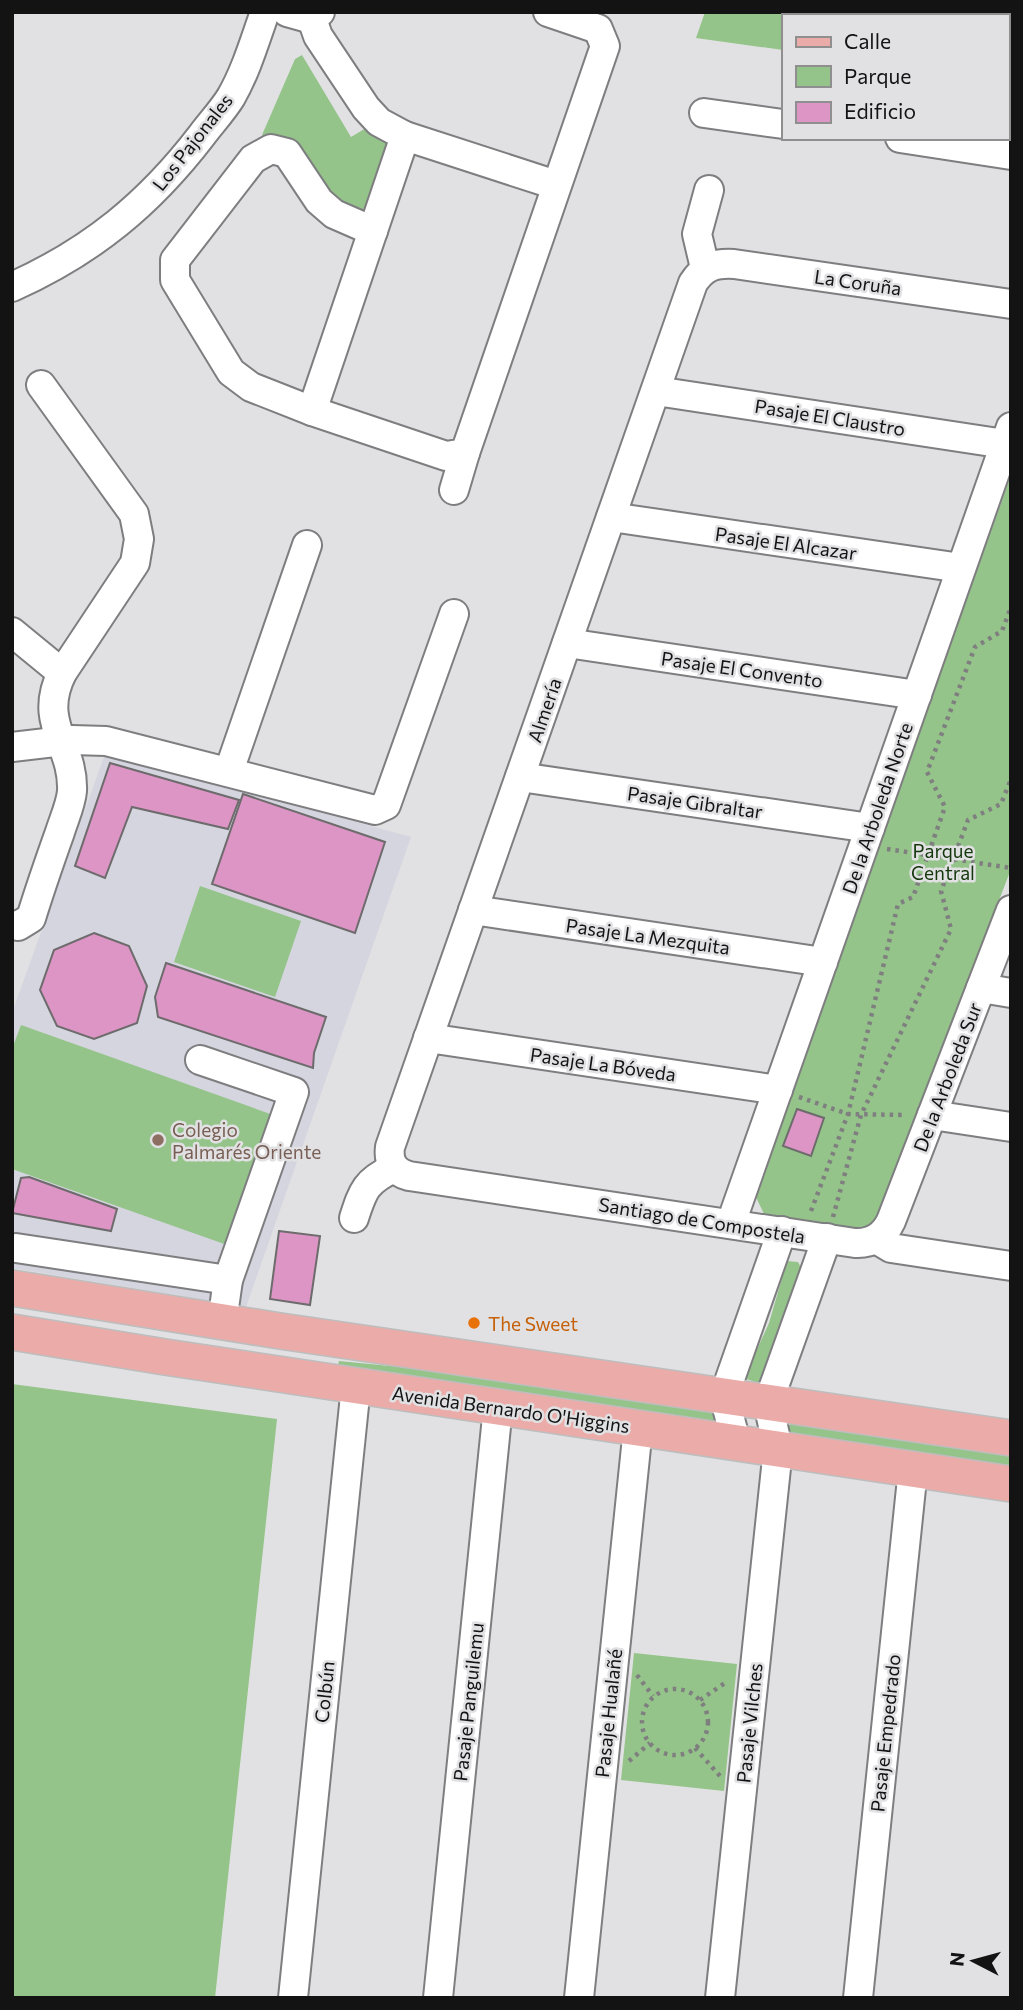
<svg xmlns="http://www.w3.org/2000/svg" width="1023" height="2010" font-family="Commissioner,sans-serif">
<rect width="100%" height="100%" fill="#e1e1e3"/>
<polygon fill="#d4d5df" points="105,754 411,837 246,1307 12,1268 12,1013"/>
<g fill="#94c489">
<polygon points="705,12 857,12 856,16 783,16 783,50 696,38"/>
<polygon points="302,55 351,137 366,128 393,146 372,208 361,219 345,213 300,152 262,135 295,59"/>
<polygon points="1011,475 1011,869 872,1232 764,1214 754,1193"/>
<polygon points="200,886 301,921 275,997 174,962"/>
<polygon points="21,1025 276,1116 230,1246 12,1169 12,1049"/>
<polygon points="787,1261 798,1262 808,1281 763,1385 744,1378 769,1323"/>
<polygon points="339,1361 421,1369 715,1408 725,1429 336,1372"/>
<polygon points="12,1384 277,1419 215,1998 12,1998"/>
<polygon points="795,1417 1011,1448 1011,1469 793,1440 788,1427"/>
<polygon points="634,1653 737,1664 724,1791 621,1780"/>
</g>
<g fill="#dc95c5" stroke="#6d6b6c" stroke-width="2">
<polygon points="110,763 239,800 228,829 132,807 105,878 75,866"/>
<polygon points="243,794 385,842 355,933 212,884"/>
<polygon points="94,933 129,946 147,986 137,1023 94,1039 57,1026 40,990 54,950"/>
<polygon points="166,963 326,1017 314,1053 313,1068 158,1017 155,997"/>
<polygon points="797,1109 824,1118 811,1156 783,1146"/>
<polygon points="29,1177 117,1209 111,1231 12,1213 21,1178"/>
<polygon points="279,1231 320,1236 310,1305 270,1299"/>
</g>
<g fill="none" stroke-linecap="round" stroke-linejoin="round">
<g stroke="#7e7e80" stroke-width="32">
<g id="minor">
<polyline points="287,12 312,19 320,12"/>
<polyline points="872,16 873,12"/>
<polyline points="312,19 318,36 366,108 379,122 405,136 556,185"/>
<polyline points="704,113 783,124"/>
<polyline points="900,138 1011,155"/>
<polyline points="373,231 334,214 319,201 287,153 271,149 253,159 175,260 175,280 231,372 251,387 312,411 446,456 465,453 605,46 598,29 548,12"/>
<polyline points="705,268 697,234 709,190"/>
<path d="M 12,287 C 92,251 149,204 202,135 C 211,123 223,110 231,97 C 246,71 255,40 265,12"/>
<path d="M 1011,304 L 734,264 C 715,263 704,266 693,283 L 390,1147 C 388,1162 394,1172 409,1176 L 855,1243 C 872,1244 884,1236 891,1221 L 1011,910"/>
<polyline points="656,391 1005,444"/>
<polyline points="312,411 405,136"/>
<polyline points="454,490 465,453"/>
<polyline points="611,517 961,568"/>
<polyline points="12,632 62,673"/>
<polyline points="567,643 917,695"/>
<polyline points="12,747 72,740 106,741 375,810 386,805 454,614"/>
<polyline points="229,771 307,545"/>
<polyline points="520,777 870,828"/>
<polyline points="473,910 823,962"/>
<path d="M 12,925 L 18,926 L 31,918 C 40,889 50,860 60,832 C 64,819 71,804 72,791 C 74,745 37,723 62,673 L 135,563 L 139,539 L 134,514 L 41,385"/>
<polyline points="981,988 1011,993"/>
<polyline points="428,1038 778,1090"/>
<polyline points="200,1060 294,1092 228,1280 222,1322"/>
<polyline points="932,1115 1011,1127"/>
<path d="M 354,1218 C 363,1190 366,1181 394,1168"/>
<polyline points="731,1223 1011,427"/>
<polyline points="876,1239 891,1248 1011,1266"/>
<polyline points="16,1248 228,1280"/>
<polyline points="736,1442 724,1396 782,1231"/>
<polyline points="293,1998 356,1386"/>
<polyline points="438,1998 498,1407"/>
<polyline points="579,1998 638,1428"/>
<polyline points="720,1998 778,1449 768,1403 827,1238"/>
<polyline points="858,1998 913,1469"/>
</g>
</g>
<g stroke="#bdbdbd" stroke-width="38">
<g id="major">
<polyline points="12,1288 280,1331 1011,1438"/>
<polyline points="12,1332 165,1357 1011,1484"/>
</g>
</g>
<g stroke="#7f7f80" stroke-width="4.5" stroke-dasharray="3.5 5" stroke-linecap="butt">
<polyline points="887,849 1011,868"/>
<polyline points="799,1097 848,1114 906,1115"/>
<polyline points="811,1211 848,1114 898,904 913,897 945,807 927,772 975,647 1002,631 1011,607"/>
<polyline points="833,1217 861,1115 951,929 941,891 968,820 1001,804 1011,779"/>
<polyline points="637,1675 653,1696"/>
<circle cx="675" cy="1722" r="33"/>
<polyline points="700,1700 728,1681"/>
<polyline points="695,1748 720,1776"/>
<polyline points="629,1761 650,1743"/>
</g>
<use href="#minor" stroke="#fff" stroke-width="28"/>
<use href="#major" stroke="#ebaca9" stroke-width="35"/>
</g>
<circle fill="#8d6e63" stroke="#e1e1e3" stroke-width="2.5" cx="158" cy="1140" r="7"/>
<circle fill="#e8710a" stroke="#e1e1e3" stroke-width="2.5" cx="474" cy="1323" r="7"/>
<g text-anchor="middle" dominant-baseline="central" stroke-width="5" stroke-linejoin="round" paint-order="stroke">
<g font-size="19" fill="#131314" stroke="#e1e1e3">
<text transform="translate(192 142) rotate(-52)">Los Pajonales</text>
<text transform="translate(858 282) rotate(8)">La Coruña</text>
<text transform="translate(830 417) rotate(9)">Pasaje El Claustro</text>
<text transform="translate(786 543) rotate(8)">Pasaje El Alcazar</text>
<text transform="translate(742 669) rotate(8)">Pasaje El Convento</text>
<text transform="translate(544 710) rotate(-71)">Almería</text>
<text transform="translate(695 802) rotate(8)">Pasaje Gibraltar</text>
<text transform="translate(877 808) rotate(-71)">De la Arboleda Norte</text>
<text transform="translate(648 936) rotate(8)">Pasaje La Mezquita</text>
<text transform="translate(603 1064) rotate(8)">Pasaje La Bóveda</text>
<text transform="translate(947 1077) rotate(-69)">De la Arboleda Sur</text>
<text transform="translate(702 1220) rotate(9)">Santiago de Compostela</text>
<text transform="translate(511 1409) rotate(8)">Avenida Bernardo O'Higgins</text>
<text transform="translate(324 1692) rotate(-84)">Colbún</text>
<text transform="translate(468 1702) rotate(-84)">Pasaje Panguilemu</text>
<text transform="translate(608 1713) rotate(-84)">Pasaje Hualañé</text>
<text transform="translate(749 1723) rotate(-84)">Pasaje Vilches</text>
<text transform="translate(885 1733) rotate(-84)">Pasaje Empedrado</text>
</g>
<g font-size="19" fill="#13360a" stroke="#e1e1e3">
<text x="943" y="850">Parque<tspan x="943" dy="22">Central</tspan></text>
</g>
<g font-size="19" fill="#785e54" stroke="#e1e1e3" text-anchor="start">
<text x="172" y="1129">Colegio<tspan x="172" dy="22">Palmarés Oriente</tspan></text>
</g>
<g font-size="19" fill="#c56008" stroke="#e1e1e3" text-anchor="start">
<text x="488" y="1323">The Sweet</text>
</g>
</g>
<rect width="1023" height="2010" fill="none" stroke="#131314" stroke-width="28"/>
<rect x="782" y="14" width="228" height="126" fill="#e1e1e3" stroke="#8f8f90" stroke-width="2"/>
<rect x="796" y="37" width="35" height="10" fill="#ebaca9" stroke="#8f8f90" stroke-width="2"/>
<text x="844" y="49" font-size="21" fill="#131314">Calle</text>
<rect x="796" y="66" width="35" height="21" fill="#94c489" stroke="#8f8f90" stroke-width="2"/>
<text x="844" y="84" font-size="21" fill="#131314">Parque</text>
<rect x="796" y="102" width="35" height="21" fill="#dc95c5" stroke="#8f8f90" stroke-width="2"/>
<text x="844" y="119" font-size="21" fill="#131314">Edificio</text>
<g transform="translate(974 1961) rotate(276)" stroke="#e1e1e3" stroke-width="5" paint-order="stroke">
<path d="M0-5L12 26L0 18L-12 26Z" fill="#131314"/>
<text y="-10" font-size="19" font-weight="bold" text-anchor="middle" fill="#131314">N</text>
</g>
</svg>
